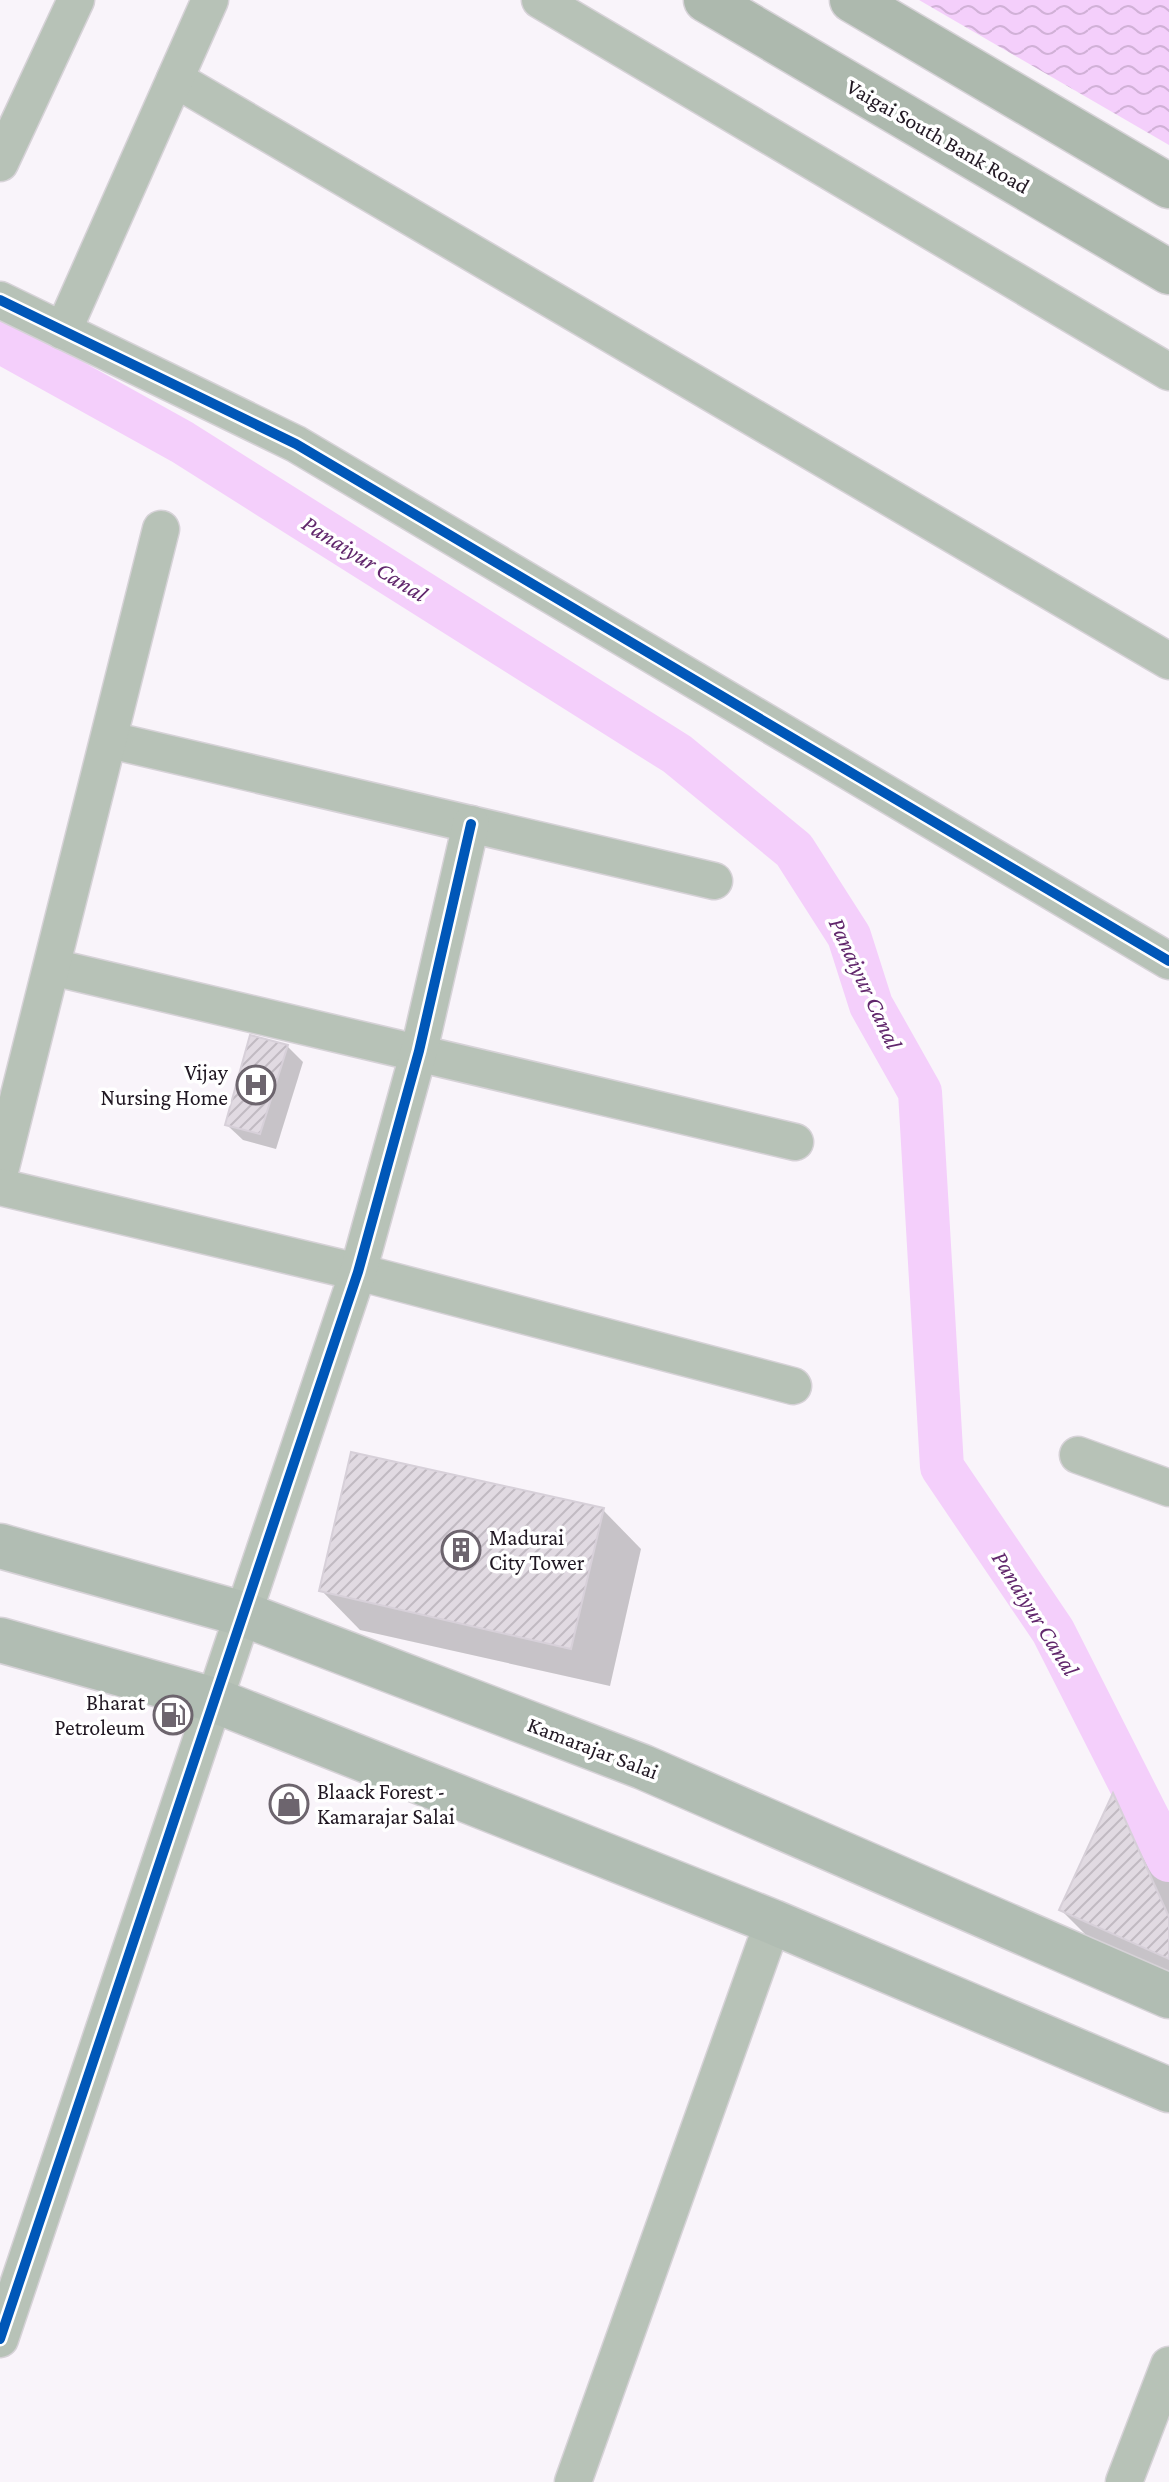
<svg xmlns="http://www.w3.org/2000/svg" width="1169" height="2482" font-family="'Crimson Pro',serif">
<defs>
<pattern id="water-waves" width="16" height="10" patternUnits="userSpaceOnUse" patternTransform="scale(2)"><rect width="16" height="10" fill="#f4cffb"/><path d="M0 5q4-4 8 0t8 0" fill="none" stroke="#d1b1d7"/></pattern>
<pattern id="building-hatch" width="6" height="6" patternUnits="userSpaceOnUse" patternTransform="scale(2)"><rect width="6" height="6" fill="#e1dae2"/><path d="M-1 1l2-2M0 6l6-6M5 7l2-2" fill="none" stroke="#c1bac2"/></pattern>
</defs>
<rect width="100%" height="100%" fill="#f9f4fa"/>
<polygon fill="url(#water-waves)" points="919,0 1169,0 1169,145"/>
<g fill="#0003">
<polygon points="287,1046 303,1062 276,1149 243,1140 227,1125"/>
<polygon points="603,1510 641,1549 610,1686 360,1630 322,1591"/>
<polygon points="1114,1796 1151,1834 1169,1873 1169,1979 1100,1949 1061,1910"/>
</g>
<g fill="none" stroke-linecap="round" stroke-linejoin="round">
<polyline stroke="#f4cffb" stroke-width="44" points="0,341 182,442 677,754 794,850 849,936 871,1005 920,1092 942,1467 1053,1631 1169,1860"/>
</g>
<g fill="url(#building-hatch)" stroke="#d7d0d9" stroke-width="2">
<polygon points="250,1035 288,1045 260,1134 225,1125"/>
<polygon points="351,1452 604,1508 571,1649 319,1591"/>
<polygon points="1113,1793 1169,1917 1169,1959 1059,1910"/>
</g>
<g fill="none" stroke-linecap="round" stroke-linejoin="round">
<g stroke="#d6d2d7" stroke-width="39">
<g id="street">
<polyline points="540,0 1169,372"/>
<polyline points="175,79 1169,661"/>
<polyline points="0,163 76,0"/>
<polyline points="0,300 296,444 1169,961"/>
<polyline points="63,331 210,0"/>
<polyline points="110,740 714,881"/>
<polyline points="52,967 795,1142"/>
<polyline points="0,1171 161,529"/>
<polyline points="0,1187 358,1272 793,1386"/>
<polyline points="1078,1455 1169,1488"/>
<polyline points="0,2339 358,1272 419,1051 471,824"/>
<polyline points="573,2482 773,1922"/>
<polyline points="1124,2482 1169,2365"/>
</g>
</g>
<g stroke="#d6d2d7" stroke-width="47">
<g id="primary">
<polyline points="706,0 1169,272"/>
<polyline points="852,0 1169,186"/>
</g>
</g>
<g stroke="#d6d2d7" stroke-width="47">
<g id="highway">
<polyline points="0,1546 243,1614 643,1767 1169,1996"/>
<polyline points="0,1640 214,1700 773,1922 1169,2090"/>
</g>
</g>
<use href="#street" stroke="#b7c2b7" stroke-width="36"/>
<use href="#primary" stroke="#adb9ae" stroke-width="44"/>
<use href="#highway" stroke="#b1bdb3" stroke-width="44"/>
<g stroke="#fff" stroke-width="15">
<g id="cycleway">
<polyline points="0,300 296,444 1169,961"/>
<polyline points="0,2339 358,1272 419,1051 471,824"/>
</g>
</g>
<use href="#cycleway" stroke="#0057b8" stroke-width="10"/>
</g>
<defs>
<g id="hospital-ring" transform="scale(2)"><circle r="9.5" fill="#fff" stroke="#6d656e" stroke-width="1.5"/><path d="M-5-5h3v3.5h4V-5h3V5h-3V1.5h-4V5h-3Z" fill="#6d656e"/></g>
<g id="building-ring" transform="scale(2)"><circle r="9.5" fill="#fff" stroke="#6d656e" stroke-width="1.5"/><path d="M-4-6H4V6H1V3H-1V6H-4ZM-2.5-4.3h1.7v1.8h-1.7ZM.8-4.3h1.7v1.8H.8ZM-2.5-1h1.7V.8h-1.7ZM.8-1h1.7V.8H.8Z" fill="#6d656e"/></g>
<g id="fuel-ring" transform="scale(2)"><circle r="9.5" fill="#fff" stroke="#6d656e" stroke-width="1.5"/><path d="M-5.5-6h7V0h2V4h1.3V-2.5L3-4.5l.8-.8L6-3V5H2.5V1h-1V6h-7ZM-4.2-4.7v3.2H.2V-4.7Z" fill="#6d656e"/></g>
<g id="shop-ring" transform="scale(2)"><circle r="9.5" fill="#fff" stroke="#6d656e" stroke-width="1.5"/><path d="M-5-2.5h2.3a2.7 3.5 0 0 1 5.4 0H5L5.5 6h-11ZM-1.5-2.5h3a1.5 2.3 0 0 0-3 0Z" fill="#6d656e"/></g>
</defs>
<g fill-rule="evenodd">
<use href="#hospital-ring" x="256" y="1085"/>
<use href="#building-ring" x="461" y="1550"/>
<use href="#fuel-ring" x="173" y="1715"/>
<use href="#shop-ring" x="289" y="1804"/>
</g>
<g text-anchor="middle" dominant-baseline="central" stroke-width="7" stroke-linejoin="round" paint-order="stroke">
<g font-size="22" fill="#211823" stroke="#fff">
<text transform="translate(938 136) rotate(30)">Vaigai South Bank Road</text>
<text transform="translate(593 1748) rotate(21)">Kamarajar Salai</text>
</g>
<g font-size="22" fill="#211823" stroke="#fff" text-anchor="end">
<text x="228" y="1072">Vijay<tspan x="228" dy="25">Nursing Home</tspan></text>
<text x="489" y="1537" text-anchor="start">Madurai<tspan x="489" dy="25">City Tower</tspan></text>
<text x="145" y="1702">Bharat<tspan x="145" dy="25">Petroleum</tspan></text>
<text x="317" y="1791" text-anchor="start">Blaack Forest -<tspan x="317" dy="25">Kamarajar Salai</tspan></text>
</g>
<g font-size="24" font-style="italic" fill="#61276c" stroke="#fff">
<text transform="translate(365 558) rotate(32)">Panaiyur Canal</text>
<text transform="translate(866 983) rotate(65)">Panaiyur Canal</text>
<text transform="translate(1036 1613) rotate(58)">Panaiyur Canal</text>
</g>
</g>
</svg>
